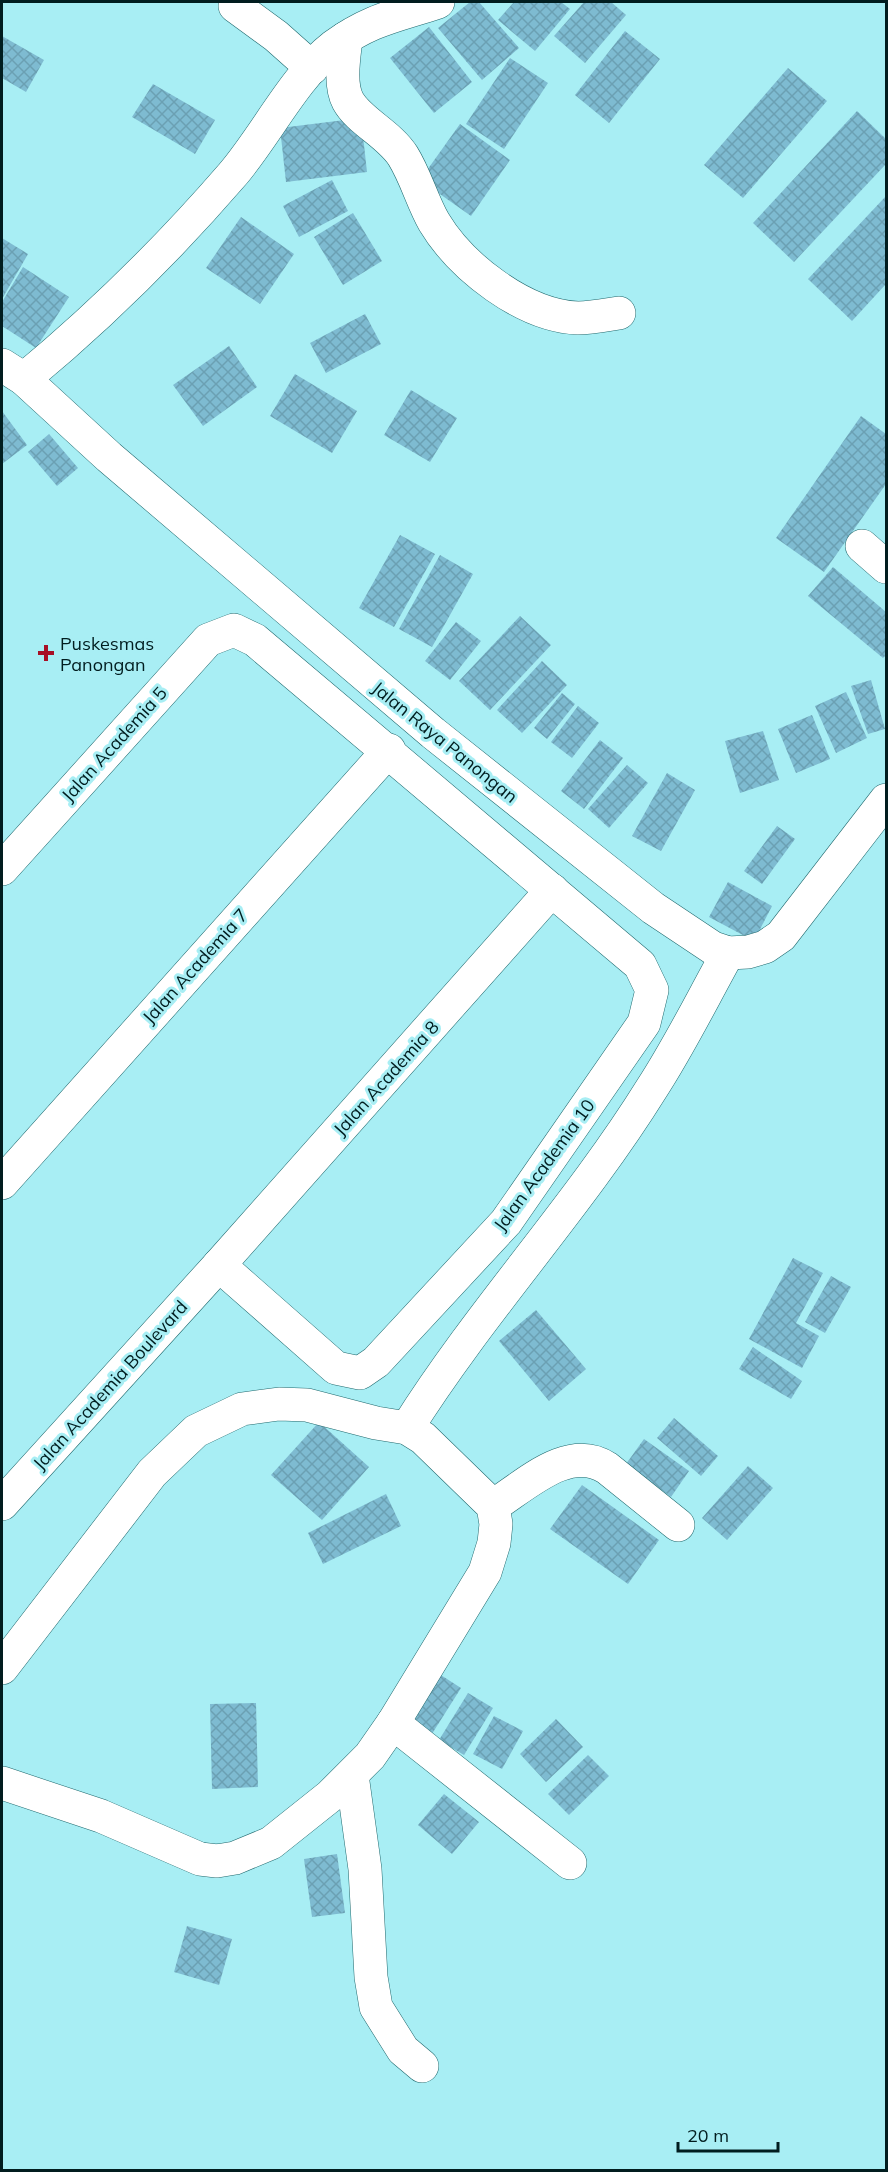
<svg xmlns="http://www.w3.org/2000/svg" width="888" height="2172" font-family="Mulish,sans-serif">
<defs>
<pattern id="building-cross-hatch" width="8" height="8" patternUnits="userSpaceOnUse" patternTransform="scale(1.5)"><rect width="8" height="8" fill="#7ebbd1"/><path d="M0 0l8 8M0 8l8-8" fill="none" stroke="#6ba0b3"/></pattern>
</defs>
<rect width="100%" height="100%" fill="#a8eef4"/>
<g fill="url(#building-cross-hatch)">
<polygon points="470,2 479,2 519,48 482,80 438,28"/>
<polygon points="514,2 561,2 570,9 535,51 498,20"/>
<polygon points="584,2 611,2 626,15 585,63 554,36"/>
<polygon points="429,27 472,82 434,113 390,58"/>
<polygon points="625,31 660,59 609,123 575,95"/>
<polygon points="2,36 44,60 26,92 2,78"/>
<polygon points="510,58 548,83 504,149 466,124"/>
<polygon points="788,68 827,101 743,198 704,165"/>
<polygon points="153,84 215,120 195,154 132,117"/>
<polygon points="857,111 886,139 886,164 794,262 753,223"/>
<polygon points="361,118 367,172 286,182 280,128"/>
<polygon points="460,124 510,160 471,216 420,180"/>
<polygon points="332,180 348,211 299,237 283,206"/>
<polygon points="886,196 886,284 852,321 808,279"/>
<polygon points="353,213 382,261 343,285 314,237"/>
<polygon points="241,217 294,254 260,304 206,268"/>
<polygon points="2,238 28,254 2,299"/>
<polygon points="23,267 69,297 36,348 2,326 2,302"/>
<polygon points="365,314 381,344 326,373 310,343"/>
<polygon points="229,346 257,387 203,426 173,385"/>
<polygon points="295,374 357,411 332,453 270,416"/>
<polygon points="411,390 457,418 430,462 384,435"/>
<polygon points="2,411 27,445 2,464"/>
<polygon points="861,416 886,434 886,484 824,572 776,538"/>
<polygon points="49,434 78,468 57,486 28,452"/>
<polygon points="400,535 435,554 394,627 359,608"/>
<polygon points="440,555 473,574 432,647 399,629"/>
<polygon points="833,567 886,612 886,655 883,658 808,596"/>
<polygon points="520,616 551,645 490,710 459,681"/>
<polygon points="456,622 481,641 450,680 425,661"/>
<polygon points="542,661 567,685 522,733 497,710"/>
<polygon points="871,680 885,729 868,734 851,686"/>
<polygon points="846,692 867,738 836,753 815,706"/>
<polygon points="562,693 575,704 547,739 534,728"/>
<polygon points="578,706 599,723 572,758 551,742"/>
<polygon points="812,715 830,759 796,773 778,729"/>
<polygon points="763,731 779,780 740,793 725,741"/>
<polygon points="600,740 623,758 584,809 561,791"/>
<polygon points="627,765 648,783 609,828 588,809"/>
<polygon points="667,773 695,790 661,851 632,836"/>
<polygon points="777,826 795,839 762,884 744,871"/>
<polygon points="728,882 772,906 754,941 709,917"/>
<polygon points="793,1258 823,1273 796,1323 819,1336 802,1368 749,1339"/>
<polygon points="831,1276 851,1287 825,1333 805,1322"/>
<polygon points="536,1310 586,1369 549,1401 499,1341"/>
<polygon points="753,1347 802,1381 791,1399 739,1369"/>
<polygon points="674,1418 718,1456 701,1476 657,1438"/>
<polygon points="319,1422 369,1467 322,1520 271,1475"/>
<polygon points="644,1439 689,1471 671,1497 626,1464"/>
<polygon points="748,1466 773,1488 727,1540 702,1518"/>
<polygon points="582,1485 659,1540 628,1584 550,1529"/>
<polygon points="386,1494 401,1526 323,1564 308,1533"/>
<polygon points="433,1670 461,1688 430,1737 402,1719"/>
<polygon points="468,1693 493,1708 464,1755 439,1740"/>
<polygon points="256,1703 258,1787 212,1789 210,1704"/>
<polygon points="494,1716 523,1731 502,1769 473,1754"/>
<polygon points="556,1719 583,1747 546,1782 520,1754"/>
<polygon points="588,1755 609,1776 569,1815 548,1794"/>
<polygon points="444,1794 479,1822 452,1854 418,1825"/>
<polygon points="337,1854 345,1913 312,1917 304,1859"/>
<polygon points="187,1926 232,1939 219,1985 174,1972"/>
</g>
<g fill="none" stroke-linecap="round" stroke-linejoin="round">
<g stroke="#20696e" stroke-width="34">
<g id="minor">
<polyline points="235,6 276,36 312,68"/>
<path d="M 346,38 C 344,57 339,84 348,101 C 359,121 389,134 403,156 C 416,177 422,201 434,222 C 461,267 524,316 578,318 C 591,318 606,315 619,313"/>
<path d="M 24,379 C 99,317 168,249 232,175 C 265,137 294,77 334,46 C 371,19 396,16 438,2"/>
<polyline points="862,546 886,567"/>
<polyline points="2,869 208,640 234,630 255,640 640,965 652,990 644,1023 506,1222 376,1362 360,1373 336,1368 219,1265"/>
<polyline points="2,1183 389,750"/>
<path d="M 407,1428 C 482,1309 578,1207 652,1088 C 680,1045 703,998 728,953"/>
<polyline points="2,1504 219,1265 552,890"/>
<path d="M 493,1506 C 526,1485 569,1443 607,1468 L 678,1525"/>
<polyline points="2,1668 152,1473 196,1431 242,1409 279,1404 307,1405 376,1423 407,1428 423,1438 493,1506 496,1524 494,1543 485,1572 393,1723 370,1756 330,1796 271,1843 235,1858 217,1861 200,1859 101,1816 2,1783"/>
<polyline points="393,1723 570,1863"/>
<polyline points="352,1775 365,1869 371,1977 376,2007 403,2050 422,2066"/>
</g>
</g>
<g stroke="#20696e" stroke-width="34">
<polyline id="tertiary" points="2,365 24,379 109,457 433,733 653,908 713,948 728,953 748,952 765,947 781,936 886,800"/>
</g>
<use href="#minor" stroke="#fff" stroke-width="33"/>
<use href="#tertiary" stroke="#fff" stroke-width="33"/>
</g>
<path fill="#a70f25" stroke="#a8eef4" stroke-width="2" d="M43 644h6v6h6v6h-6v6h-6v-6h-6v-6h6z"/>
<g text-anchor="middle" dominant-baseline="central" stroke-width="6" stroke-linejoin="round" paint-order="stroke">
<g font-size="18" fill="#011d1f" stroke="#a8eef4" text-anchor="start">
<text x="60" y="643">Puskesmas<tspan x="60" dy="21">Panongan</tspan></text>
</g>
<g font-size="18" fill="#011d1f" stroke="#a8eef4">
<text transform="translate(445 742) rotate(39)">Jalan Raya Panongan</text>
<text transform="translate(114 744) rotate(-48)">Jalan Academia 5</text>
<text transform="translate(195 966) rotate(-48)">Jalan Academia 7</text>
<text transform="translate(386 1078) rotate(-48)">Jalan Academia 8</text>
<text transform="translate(544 1165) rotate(-54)">Jalan Academia 10</text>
<text transform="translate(110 1385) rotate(-48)">Jalan Academia Boulevard</text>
</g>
</g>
<rect width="888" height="2172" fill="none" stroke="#011d1f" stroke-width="6"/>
<path d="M678 2142v9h100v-9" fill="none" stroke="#011d1f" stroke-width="3"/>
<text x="687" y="2142" font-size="18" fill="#011d1f" stroke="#a8eef4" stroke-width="4.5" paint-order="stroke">20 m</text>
</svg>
